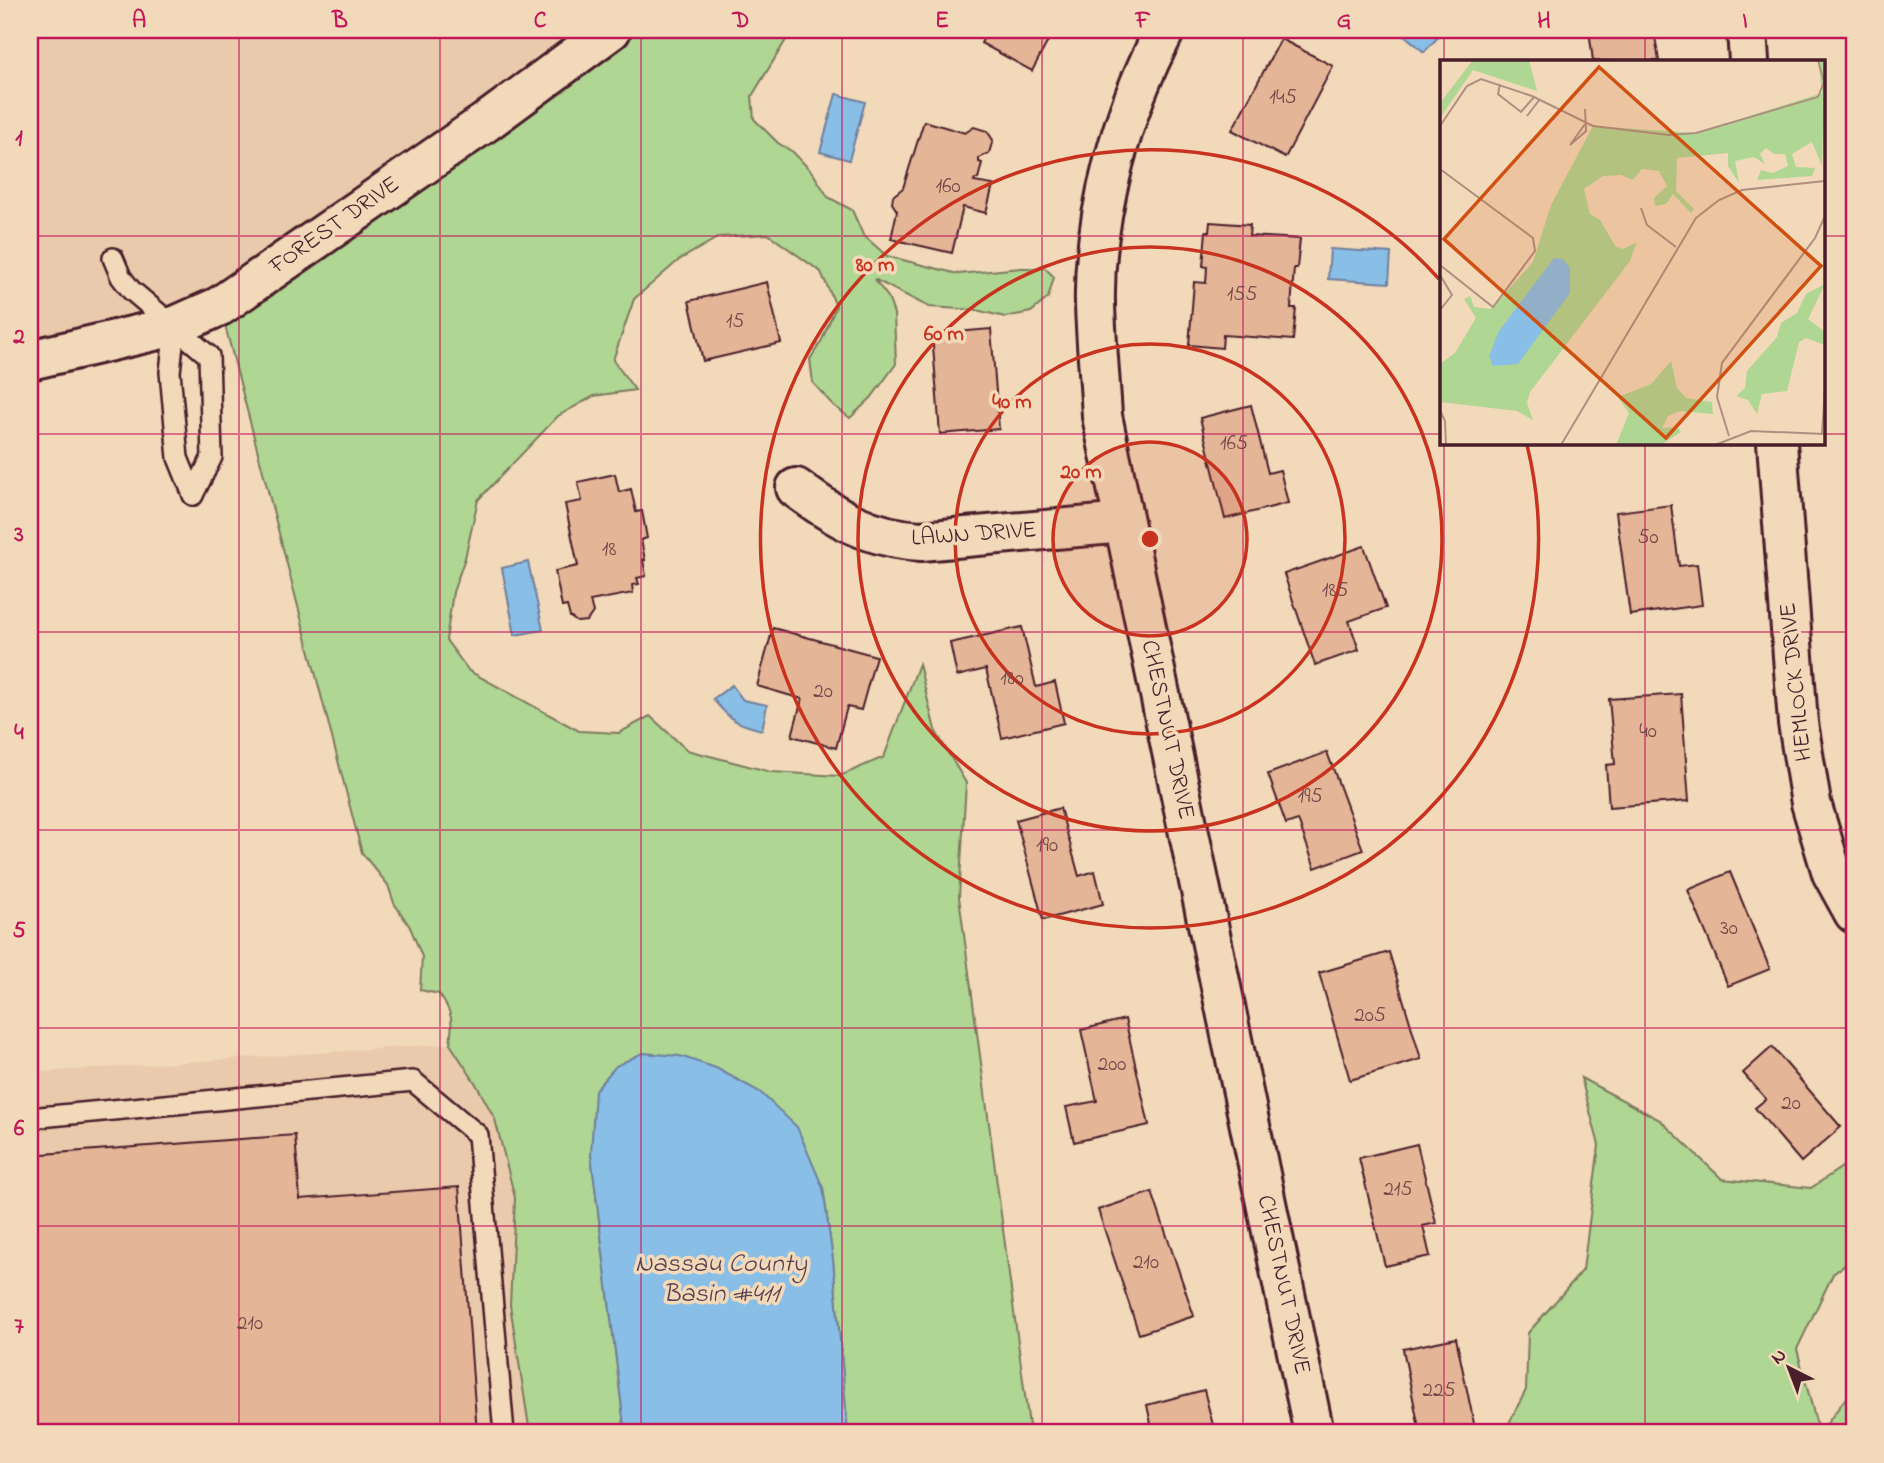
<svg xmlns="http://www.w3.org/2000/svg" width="1884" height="1463" font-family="'Indie Flower',sans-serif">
<rect width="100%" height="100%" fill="#f1d9b9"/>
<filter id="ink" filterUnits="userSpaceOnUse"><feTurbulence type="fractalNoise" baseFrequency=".0143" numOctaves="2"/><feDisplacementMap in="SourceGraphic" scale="14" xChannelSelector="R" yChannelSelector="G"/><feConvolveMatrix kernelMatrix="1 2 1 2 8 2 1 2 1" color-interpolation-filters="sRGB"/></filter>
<g filter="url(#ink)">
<g fill="#eacaac">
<polygon points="30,30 611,30 220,306 30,356"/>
<polygon points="503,1040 548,1433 30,1433 30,1073"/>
</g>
<g fill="#afd692" stroke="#7c7a5e" stroke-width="2">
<path d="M 611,30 L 792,30 L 752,96 L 754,119 L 778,143 L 793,152 L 813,173 L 828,197 L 852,210 L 863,235 L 887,256 L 958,274 L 1021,268 L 1045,268 L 1054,277 L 1048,298 L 1031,312 L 1005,317 L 976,310 L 929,307 L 874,279 L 888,297 L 894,314 L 896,364 L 871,398 L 850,418 L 833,405 L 813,383 L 810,359 L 821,342 L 836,306 L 821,272 L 768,234 L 719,237 L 679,260 L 634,299 L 613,360 L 635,390 L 594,396 L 558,416 L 478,500 L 465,558 L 453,592 L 446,640 L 469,671 L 579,731 L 619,733 L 650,716 L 687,750 L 771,772 L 840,776 L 884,757 L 919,664 L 935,730 L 966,783 L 959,897 L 1030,1433 L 848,1433 L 833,1260 L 823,1188 L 591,1154 L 625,1433 L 530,1433 L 510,1305 L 515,1198 L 495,1119 L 476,1084 L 450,1044 C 453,1021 453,1013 439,994 L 420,990 L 422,957 L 410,927 L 394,903 L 388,885 L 362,853 L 220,306 Z"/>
<polygon points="1581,1078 1660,1120 1722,1179 1811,1188 1854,1159 1854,1258 1833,1274 1797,1349 1819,1433 1504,1433 1526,1390 1528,1333 1583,1270 1599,1145"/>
<polygon points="1854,1387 1854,1433 1820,1433"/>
</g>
<g fill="#89bfe7" stroke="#707f9c" stroke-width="2">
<polygon points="1404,30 1445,30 1424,52 1401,32"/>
<polygon points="836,94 865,102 849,160 820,152"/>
<polygon points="1330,249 1391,253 1389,283 1328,279"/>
<polygon points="528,562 543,630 515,635 502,568"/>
<path d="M 732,685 L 743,700 L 767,705 L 762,730 C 735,723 731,721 713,699 Z"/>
<polygon points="642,1053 680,1056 716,1068 760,1092 797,1127 823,1188 833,1260 848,1433 625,1433 591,1154 595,1090 616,1066"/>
</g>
<g fill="#e4b597" stroke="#4a1f2b" stroke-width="2">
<polygon points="984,30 1054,30 1032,71 981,43 987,32"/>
<polygon points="1589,30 1654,30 1659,61 1593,61"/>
<polygon points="1281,39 1333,66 1285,158 1232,130"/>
<polygon points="924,121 965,133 974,127 987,131 993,140 989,153 979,158 979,162 982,163 978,179 975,179 974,182 993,185 986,213 963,207 952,253 891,239 897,211 892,203 893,196 903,188"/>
<polygon points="1854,142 1854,217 1850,216"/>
<polygon points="1210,222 1250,225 1249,236 1300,239 1297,268 1294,268 1291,308 1296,308 1293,340 1223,335 1222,348 1189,345 1194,282 1206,283 1207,267 1203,266 1206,231 1209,232"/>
<polygon points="767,282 781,343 703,361 689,301"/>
<polygon points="991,329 999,429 940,434 932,334"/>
<polygon points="1251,405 1268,473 1280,470 1288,503 1225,519 1200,418"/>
<polygon points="615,474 619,492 631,489 636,512 642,511 647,538 641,540 645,560 643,560 646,576 637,578 639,584 632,585 633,593 590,601 593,612 587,621 577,622 570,617 567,606 562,607 555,571 578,566 565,504 582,501 578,482"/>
<polygon points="1671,505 1679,566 1697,564 1702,605 1630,615 1616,512"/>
<polygon points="1364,546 1386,608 1349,621 1359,650 1315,665 1284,574"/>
<polygon points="1022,627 1036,687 1055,682 1064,723 1002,738 986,669 957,676 950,643"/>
<polygon points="773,628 876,656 861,710 847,707 836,748 792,736 802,699 757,686"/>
<polygon points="1681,694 1689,801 1609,807 1606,765 1615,764 1609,699"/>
<polygon points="1327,752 1363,850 1315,868 1298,820 1286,824 1268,774"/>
<polygon points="1060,808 1079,876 1095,871 1103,904 1043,920 1016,820"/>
<polygon points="1730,872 1770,969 1728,986 1688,890"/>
<polygon points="1389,952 1421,1059 1350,1080 1319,973"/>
<polygon points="1125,1019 1149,1125 1074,1142 1066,1107 1097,1101 1081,1030"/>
<polygon points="1772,1047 1841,1127 1801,1162 1755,1108 1766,1099 1743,1073"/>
<polygon points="295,1135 300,1199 459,1187 477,1433 30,1433 30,1215 32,1215 30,1155"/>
<polygon points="1417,1144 1436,1223 1423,1226 1430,1256 1385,1266 1359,1158"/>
<polygon points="1152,1192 1194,1316 1139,1334 1098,1210"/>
<polygon points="1456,1338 1476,1433 1420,1433 1403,1349"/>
<polygon points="1204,1390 1215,1433 1153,1433 1147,1405"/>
</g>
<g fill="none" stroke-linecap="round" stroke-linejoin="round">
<g stroke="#4a1f2b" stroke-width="24">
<g id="service">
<polyline points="113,258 121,277 131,290 209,356 212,457 193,495"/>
<polyline points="175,326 170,372 178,458 193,495"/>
<polyline points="30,1118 413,1081 478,1135 504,1433"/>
</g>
</g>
<g stroke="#4a1f2b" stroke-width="44">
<g id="minor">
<path d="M 1165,30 C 1123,109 1093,214 1095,304 C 1096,341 1100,379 1102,416 L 1314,1433"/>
<polyline points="1747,30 1749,61"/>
<polyline points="30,360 175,326 220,306 486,122 611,30"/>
<polyline points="1777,443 1798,723 1811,803 1832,873 1854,913"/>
<path d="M 796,488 C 836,518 870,538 921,541 L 1124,523"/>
</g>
</g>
<use href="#service" stroke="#f1d9b9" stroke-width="19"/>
<use href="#minor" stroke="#f1d9b9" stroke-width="38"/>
</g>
</g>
<path fill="none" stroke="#c2185b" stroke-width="2" stroke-opacity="0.55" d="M 239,30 L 239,1433M 440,30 L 440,1433M 641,30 L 641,1433M 842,30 L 842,1433M 1042,30 L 1042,1433M 1243,30 L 1243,1433M 1444,30 L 1444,61M 1645,30 L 1645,61M 30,236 L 1441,236M 1823,236 L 1854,236M 30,434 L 1441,434M 1823,434 L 1854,434M 1444,443 L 1444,1433M 1645,443 L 1645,1433M 30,632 L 1854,632M 30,830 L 1854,830M 30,1028 L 1854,1028M 30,1226 L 1854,1226"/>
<circle cx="1150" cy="539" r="97" fill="#c8321e" fill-opacity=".12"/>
<g fill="none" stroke="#c8321e" stroke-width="3.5">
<circle cx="1150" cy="539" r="97"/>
<circle cx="1150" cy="539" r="195"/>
<circle cx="1150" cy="539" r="292"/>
<path d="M1527 445A389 389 0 1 1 1439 279"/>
</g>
<g text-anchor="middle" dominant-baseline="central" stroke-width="7" stroke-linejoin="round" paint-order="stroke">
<g font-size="21" fill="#704446">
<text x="1283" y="98">145</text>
<text x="948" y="187">160</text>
<text x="1242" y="295">155</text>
<text x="735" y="322">15</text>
<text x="1234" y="444">165</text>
<text x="1648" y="538">50</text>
<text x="609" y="550">18</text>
<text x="1335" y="591">185</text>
<text x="1012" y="679">180</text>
<text x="823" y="692">20</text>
<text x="1648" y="732">40</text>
<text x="1310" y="797">195</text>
<text x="1047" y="846">190</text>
<text x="1729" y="929">30</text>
<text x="1370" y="1016">205</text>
<text x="1112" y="1065">200</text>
<text x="1791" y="1104">20</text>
<text x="1398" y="1190">215</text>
<text x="1146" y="1263">210</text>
<text x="250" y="1324">210</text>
<text x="1439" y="1391">225</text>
</g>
<g font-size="24" fill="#4a1f2b" stroke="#f1d9b9">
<text transform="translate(335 226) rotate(-35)">FOREST DRIVE</text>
<text transform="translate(974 535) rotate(-4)">LAWN DRIVE</text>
<text transform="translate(1797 682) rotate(-96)">HEMLOCK DRIVE</text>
<text transform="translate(1167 730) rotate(78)">CHESTNUT DRIVE</text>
<text transform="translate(1283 1285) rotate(78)">CHESTNUT DRIVE</text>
</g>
<g font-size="26" font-style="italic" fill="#573f51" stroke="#f1d9b9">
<text x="721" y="1265">Nassau County<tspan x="721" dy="30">Basin #411</tspan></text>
</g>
</g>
<g transform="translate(1440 60)">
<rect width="385" height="385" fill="#f1d9b9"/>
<path d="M 33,0 L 89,0 L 97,31 L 33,10 L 0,58 L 0,43 ZM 378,0 L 385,0 L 382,106 L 372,82 L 352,94 L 356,107 L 375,108 L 372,116 L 317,120 L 321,110 L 333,113 L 348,106 L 345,94 L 334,94 L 326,88 L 320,94 L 325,104 L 314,97 L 295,101 L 299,123 L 288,106 L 288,93 L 237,98 L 236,131 L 254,149 L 251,153 L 233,134 L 226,144 L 215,146 L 214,138 L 227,126 L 219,111 L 202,109 L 193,120 L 181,115 L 163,116 L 144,129 L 150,154 L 160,160 L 176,187 L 183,189 L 197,182 L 190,201 L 90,332 L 87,343 L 93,360 L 77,351 L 0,342 L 0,304 L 15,293 L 36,258 L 24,239 L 30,236 L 34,247 L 51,249 L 93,202 L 111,145 L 153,66 L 256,73 L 382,33 ZM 385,224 L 368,259 L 385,272 L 385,285 L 366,278 L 359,282 L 347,331 L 322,334 L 317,354 L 308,340 L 296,336 L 305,328 L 307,311 L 337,277 L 341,263 L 357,253 L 366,234 ZM 231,301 L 237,328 L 246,338 L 272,342 L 273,354 L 240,351 L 228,356 L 222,368 L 237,367 L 241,372 L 221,385 L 176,385 L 189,353 L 178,337 L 211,324 Z" fill="#afd692"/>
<path d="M 114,198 L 123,199 L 130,208 L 130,233 L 78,304 L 53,306 L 49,296 L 59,271 Z" fill="#89bfe7"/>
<path fill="none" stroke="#ae8f80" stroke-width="2" d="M 60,24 L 58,34 L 81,52 L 94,37M 87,56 L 100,39M 0,66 L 27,26 L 41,19 L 92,36 L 153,66 L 229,75 L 256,73 L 378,37 L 384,22 L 378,0M 130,85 L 146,71 L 145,49M 130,85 L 145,64M 0,109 L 93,178 L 95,191 L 53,247 L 0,205M 201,148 L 207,165 L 236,187M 0,215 L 12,235 L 0,250M 0,350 L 5,361 L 6,385M 382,373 L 385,329M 289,376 L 277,337 L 282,303 L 375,178 L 385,156M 121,385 L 256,158 L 279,140 L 302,130 L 385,121M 275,385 L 311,371 L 385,374"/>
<path fill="#d05011" fill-opacity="0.15" stroke="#d05011" stroke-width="3.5" d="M 159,7 L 381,206 L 226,378 L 4,179 Z"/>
<rect width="385" height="385" fill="none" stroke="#4a1f2b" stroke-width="3.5"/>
</g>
<circle cx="1150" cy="539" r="10" fill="#c8321e" stroke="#f1d9b9" stroke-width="3.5"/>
<g font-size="21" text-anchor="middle" font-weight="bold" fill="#c8321e" stroke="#f1d9b9" stroke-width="7" stroke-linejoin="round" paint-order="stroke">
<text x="875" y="271">80 m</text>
<text x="944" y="340">60 m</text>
<text x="1012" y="408">40 m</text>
<text x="1081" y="478">20 m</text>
</g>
<rect width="1884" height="1463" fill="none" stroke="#f1d9b9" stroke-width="77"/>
<g transform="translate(1789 1368) rotate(318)" stroke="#f1d9b9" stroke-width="5" paint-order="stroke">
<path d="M0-5L12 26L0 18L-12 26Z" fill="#4a1f2b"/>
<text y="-10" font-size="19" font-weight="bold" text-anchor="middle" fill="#4a1f2b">N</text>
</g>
<rect x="38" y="38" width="1808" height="1386" fill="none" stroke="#c2185b" stroke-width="2.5"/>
<g font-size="23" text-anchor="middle" font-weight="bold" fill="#c2185b">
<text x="139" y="27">A</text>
<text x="340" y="27">B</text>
<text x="540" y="27">C</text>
<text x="741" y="27">D</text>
<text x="942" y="27">E</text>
<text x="1143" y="27">F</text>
<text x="1344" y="27">G</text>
<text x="1544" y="27">H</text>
<text x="1745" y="27">I</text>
<text x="19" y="145">1</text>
<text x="19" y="343">2</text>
<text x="19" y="541">3</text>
<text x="19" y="739">4</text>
<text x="19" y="937">5</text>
<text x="19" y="1135">6</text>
<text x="19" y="1333">7</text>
</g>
</svg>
